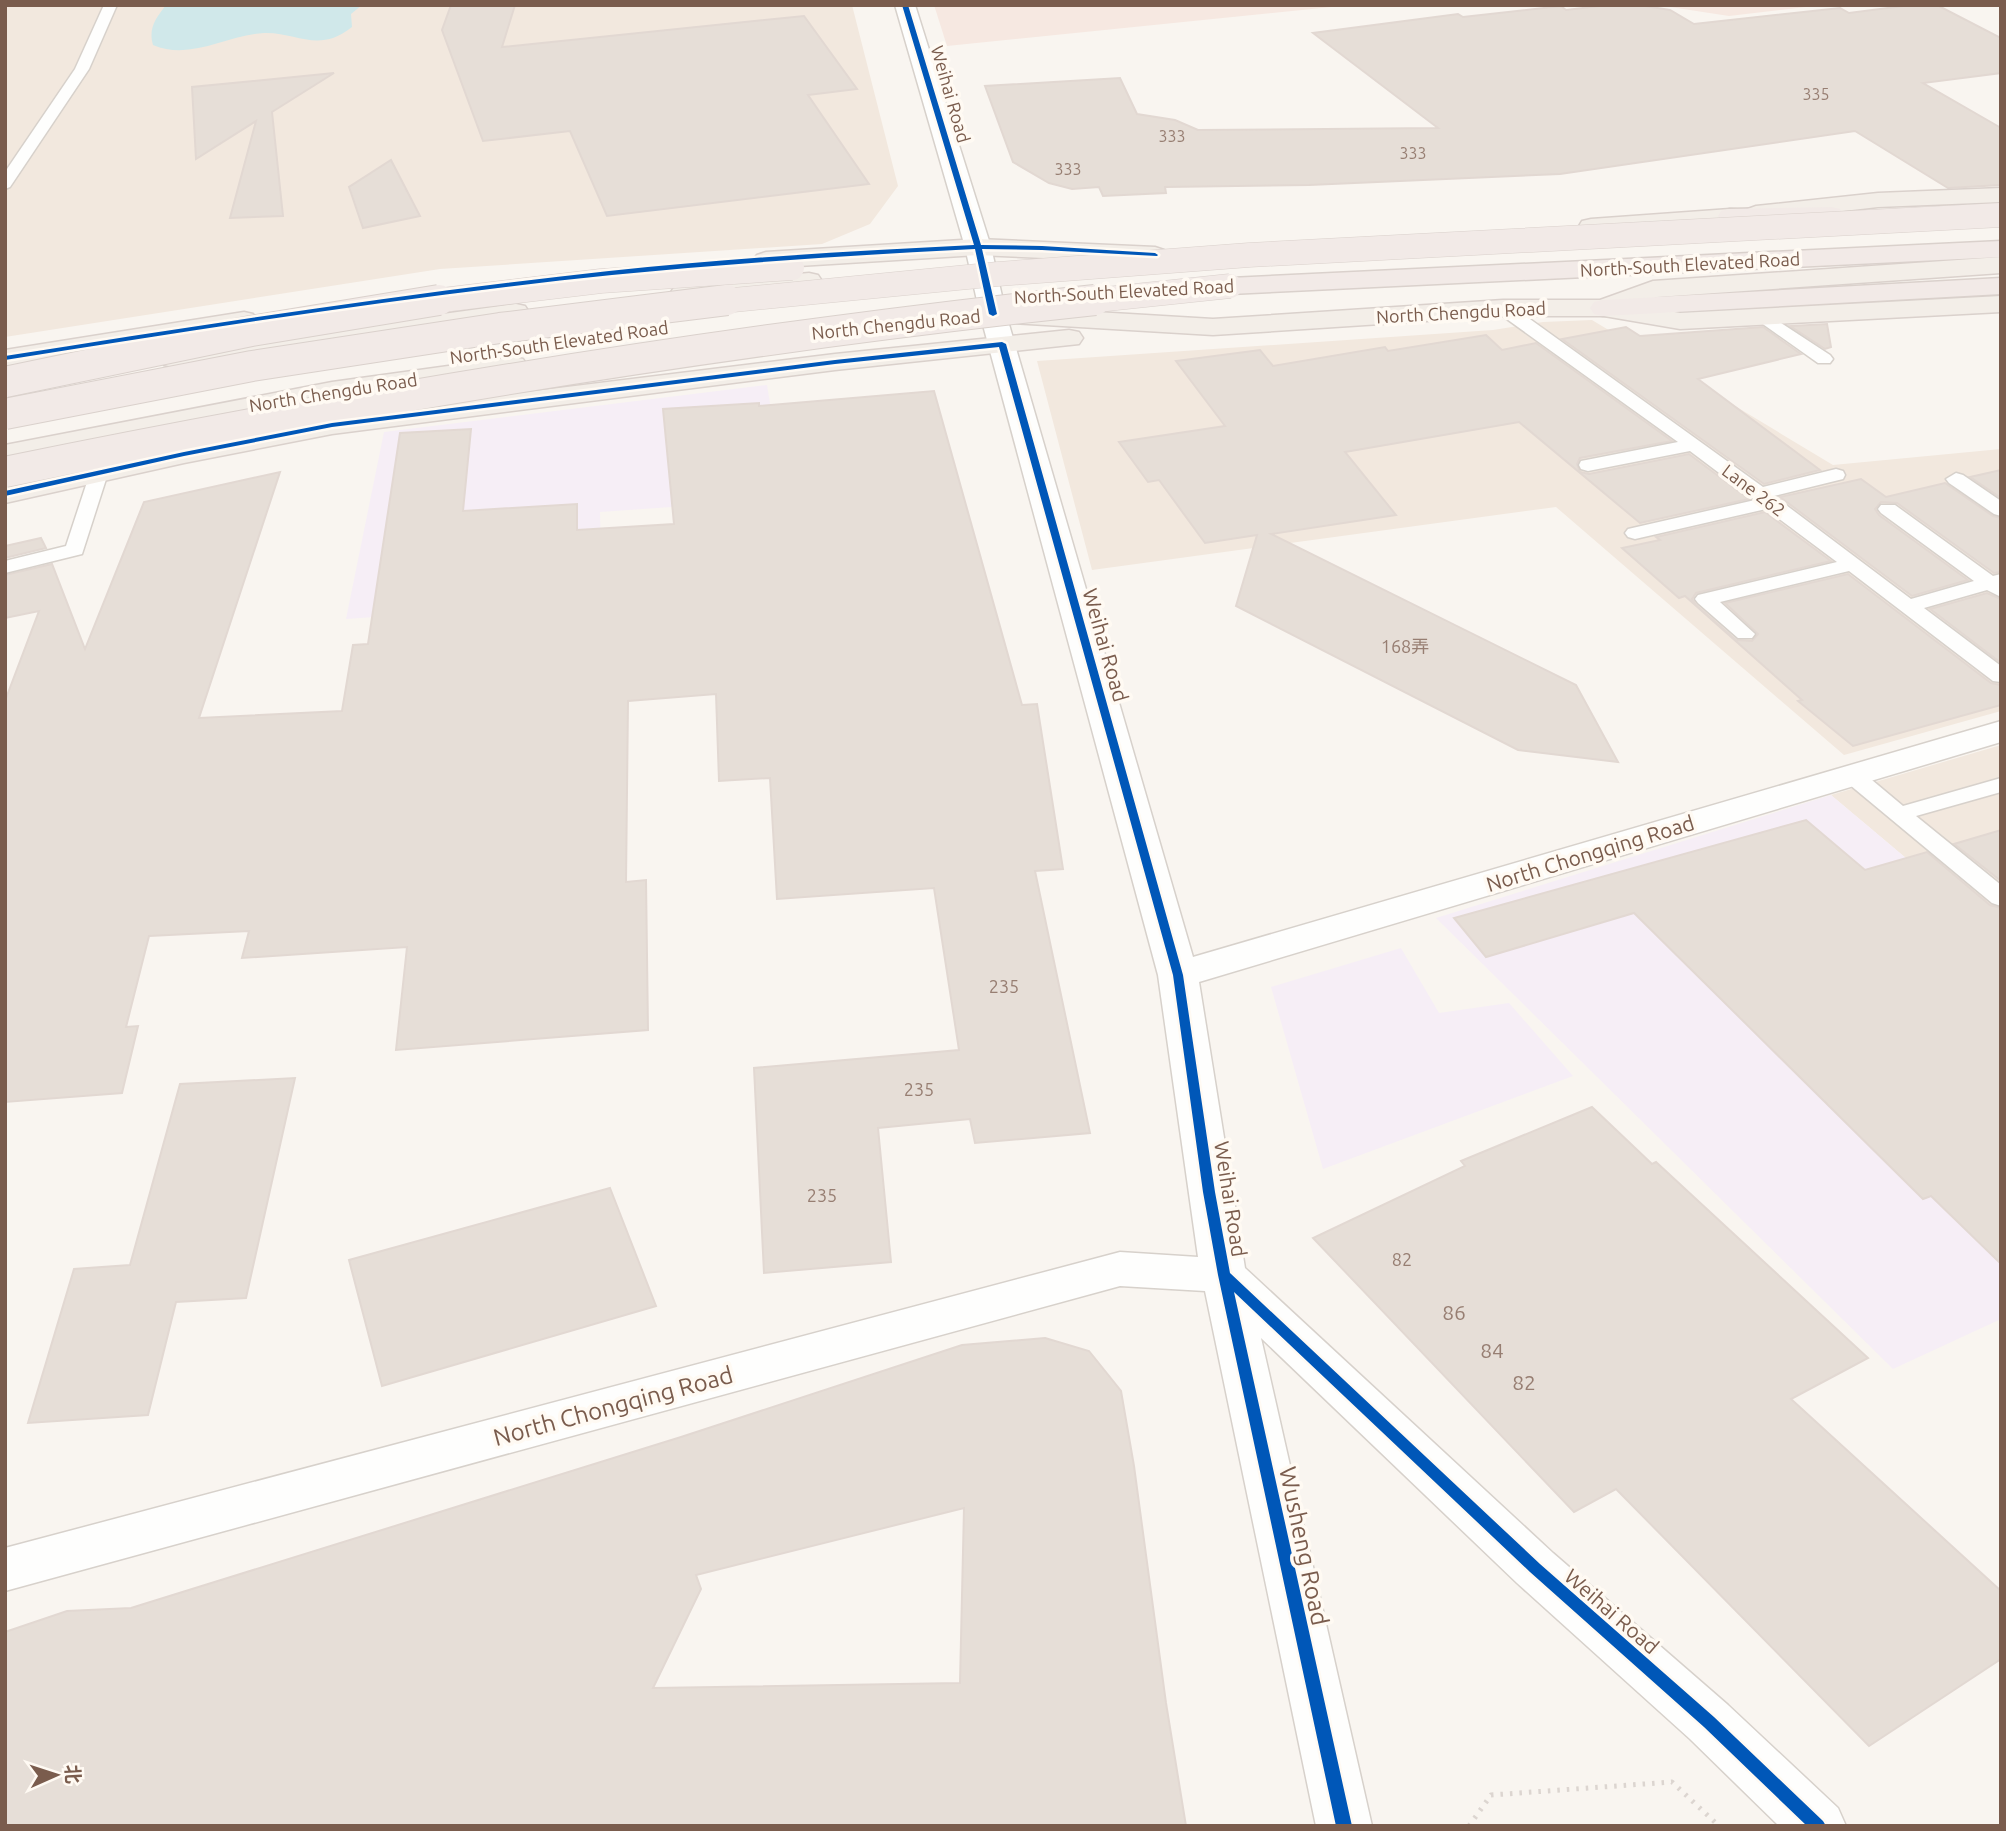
<svg xmlns="http://www.w3.org/2000/svg" width="2006" height="1831" font-family="Ubuntu,'Noto Sans SC',sans-serif">
<rect width="100%" height="100%" fill="#f9f5f0"/>
<g fill="#f2e8de">
<polygon points="5,5 852,5 898,186 870,224 822,244 440,269 5,337"/>
<polygon points="1592,320 1833,465 2001,449 2001,711 1844,755 1556,507 1092,570 1037,361 1493,330 1543,322"/>
<polygon points="2001,745 2001,938 1831,795"/>
</g>
<g fill="#f6e8e1">
<polygon points="934,5 1351,5 947,46"/>
<polygon points="1657,5 1823,5 1729,16"/>
</g>
<g fill="#f6eef6">
<polygon points="767,385 786,499 600,512 602,601 346,619 384,432"/>
<polygon points="1831,795 2001,938 2001,1319 1893,1369 1436,918"/>
<polygon points="1401,948 1439,1013 1509,1003 1573,1076 1323,1169 1271,987"/>
</g>
<path fill="#d0e8ea" d="M 166,5 L 362,5 L 351,14 L 352,27 C 318,54 298,32 264,33 C 226,35 191,61 153,45 C 148,28 156,18 166,5 Z"/>
<g fill="#e6ded7" stroke="#e2d8d2" stroke-width="2" fill-rule="evenodd">
<polygon points="451,5 515,5 502,47 804,16 857,89 808,95 869,184 607,216 570,131 483,141 442,30"/>
<polygon points="1608,5 1639,5 1670,10 1694,24 1840,8 1849,13 1911,5 1937,5 2001,38 2001,73 1923,83 2001,128 2001,185 1948,188 1855,131 1560,174 1309,185 1165,187 1166,193 1103,196 1099,187 1072,189 1049,183 1013,162 985,86 1120,78 1137,114 1175,120 1198,130 1438,128 1313,33 1458,14 1463,17 1561,6 1566,10"/>
<polygon points="334,73 272,112 283,216 230,218 256,121 196,159 192,87"/>
<polygon points="391,160 420,216 363,228 349,187"/>
<polygon points="1827,324 1831,347 1825,349 1790,326"/>
<polygon points="1626,327 1640,336 1763,327 1801,354 1698,379 1820,470 1764,484 1562,339"/>
<polygon points="1486,335 1502,350 1536,343 1672,441 1580,458 1577,464 1580,472 1589,474 1689,454 1749,499 1640,523 1519,422 1345,452 1396,515 1271,534 1576,685 1618,762 1518,750 1236,606 1257,535 1205,543 1159,480 1148,482 1119,442 1225,426 1176,361 1260,350 1273,366 1385,347 1388,351"/>
<polygon points="934,391 1022,705 1037,704 1063,869 1035,871 1090,1133 975,1143 970,1119 878,1128 891,1262 764,1273 754,1068 959,1050 934,888 777,899 770,778 719,781 716,694 628,701 626,882 646,880 648,1030 396,1050 407,947 242,958 249,931 149,936 126,1027 138,1026 122,1093 5,1102 5,701 39,611 5,618 5,575 52,564 85,649 144,502 280,472 199,718 342,711 353,645 368,644 400,433 471,429 463,511 577,504 577,530 674,524 663,409 759,403 759,406"/>
<polygon points="2001,470 2001,498 1970,477"/>
<polygon points="1861,479 1886,497 1945,483 1993,516 2001,518 2001,572 1994,573 1897,503 1881,502 1875,509 1879,515 1968,580 1912,596 1780,497"/>
<polygon points="1765,512 1831,561 1696,593 1692,599 1696,605 1736,640 1752,641 1758,634 1725,603 1848,574 1991,683 2001,685 2001,705 1853,746 1798,701 1802,700 1685,596 1679,598 1622,548 1660,540 1656,537"/>
<polygon points="41,538 46,548 5,558 5,546"/>
<polygon points="1987,593 2001,599 2001,663 1930,609"/>
<polygon points="1806,820 1865,870 1927,852 1990,905 2001,908 2001,1264 1931,1196 1923,1199 1634,913 1486,957 1454,918"/>
<polygon points="2001,830 2001,881 1954,844"/>
<polygon points="295,1078 246,1298 176,1302 148,1415 28,1423 74,1269 130,1265 180,1084"/>
<polygon points="1592,1107 1652,1164 1656,1162 1868,1358 1791,1399 2001,1591 2001,1659 1869,1746 1616,1489 1574,1512 1313,1238 1465,1166 1461,1161"/>
<polygon points="610,1188 656,1306 382,1386 349,1260"/>
<path d="M 1045,1338 L 1089,1351 L 1121,1391 L 1134,1466 L 1166,1703 L 1186,1826 L 5,1826 L 5,1632 L 67,1611 L 131,1608 L 681,1437 L 962,1345 ZM 964,1508 L 960,1683 L 653,1688 L 701,1589 L 696,1575 Z"/>
</g>
<g fill="none" stroke-linecap="round" stroke-linejoin="round">
<g stroke="#d7d1cb" stroke-width="3">
<g id="lane">
<polygon points="104,5 117,5 89,69 10,187 5,189 5,172 75,69"/>
<polygon points="1503,303 1509,304 1763,487 1836,469 1843,471 1845,475 1843,479 1774,496 1911,599 1974,581 1881,513 1878,509 1881,505 1895,505 1993,576 2001,574 2001,597 1987,590 1924,608 2001,666 2001,682 1993,681 1849,571 1720,602 1755,634 1752,638 1738,638 1698,603 1695,599 1698,595 1837,562 1766,509 1635,539 1628,537 1625,533 1628,529 1755,500 1690,451 1588,471 1581,469 1579,465 1581,461 1678,442 1497,312 1495,308"/>
<polygon points="1766,313 1830,355 1833,359 1830,363 1818,363 1760,322 1757,318 1760,314"/>
<polygon points="99,467 108,473 82,554 5,573 5,561 66,546 90,473"/>
<polygon points="1956,473 1963,475 2001,501 2001,516 1994,514 1949,483 1946,479"/>
<polygon points="1852,768 1860,770 1903,806 2001,778 2001,792 1916,816 2001,885 2001,906 1992,903 1844,780 1841,775 1844,770"/>
</g>
</g>
<g stroke="#d7d1cb" stroke-width="3">
<polygon id="street" points="895,5 915,5 991,247 1006,314 1193,957 2001,721 2001,742 1199,982 1245,1268 1553,1553 1728,1705 1838,1808 1846,1826 1779,1826 1690,1739 1517,1583 1261,1338 1372,1826 1316,1826 1205,1291 1120,1286 5,1591 5,1548 1120,1252 1198,1257 1158,975 980,314 965,247"/>
</g>
<g stroke="#dad1cc" stroke-width="3">
<g id="primary">
<polygon points="2001,188 2001,202 1878,207 1782,218 1784,221 1781,226 1772,228 1730,223 1591,233 1582,231 1579,226 1582,221 1591,219 1730,209 1745,210 1756,206 1878,193"/>
<polygon points="978,239 1155,247 1164,250 1168,255 1164,260 1155,263 978,255 766,268 757,265 753,260 757,255 766,252"/>
<polygon points="2001,257 2001,273 1657,297 1635,305 1680,313 2001,296 2001,312 1680,329 1604,316 1503,316 1213,335 1012,323 1003,321 999,315 1003,309 1012,307 1213,319 1503,300 1600,300 1653,281"/>
<polygon points="809,273 818,275 822,281 818,287 684,300 675,298 671,292 675,286 684,284"/>
<polygon points="516,304 525,306 529,312 525,318 174,367 164,365 160,359 164,353 174,351"/>
<polygon points="244,312 253,314 257,320 253,326 5,366 5,350"/>
<polygon points="1069,330 1079,332 1083,338 1079,344 835,370 332,434 184,463 5,503 5,485 184,445 332,416 835,354"/>
<polygon points="513,357 523,359 527,365 523,371 332,398 5,463 5,445 332,382"/>
</g>
</g>
<g stroke="#dad1cc" stroke-width="3">
<g id="highway">
<polygon points="1831,207 1840,209 1843,214 1840,219 1730,223 1721,221 1718,216 1721,211 1730,209"/>
<polygon points="2001,241 2001,257 1230,294 1221,292 1217,286 1221,280 1230,278"/>
<polygon points="2001,278 2001,294 1603,316 1594,314 1590,308 1594,302 1603,300"/>
</g>
</g>
<polyline stroke="#dcd5d0" stroke-width="5" stroke-dasharray="2.5 7" stroke-linecap="butt" points="1469,1826 1491,1795 1672,1782 1719,1826"/>
<use href="#lane" fill="#fefefd" fill-rule="evenodd"/>
<use href="#street" fill="#fefefd" fill-rule="evenodd"/>
<use href="#primary" fill="#f3eee8" fill-rule="evenodd"/>
<use href="#highway" fill="#f2eae7" fill-rule="evenodd"/>
<g stroke="#dad1cc" stroke-width="25" stroke-linecap="butt">
<g id="highway-bridge-far1">
<polyline points="426,302 601,281 792,268"/>
<polyline points="713,302 998,274 1249,255 2001,215"/>
<polyline points="1078,302 1230,286"/>
</g>
</g>
<g stroke="#dad1cc" stroke-width="32" stroke-linecap="butt">
<g id="highway-bridge">
<polyline points="5,382 251,331 439,300"/>
<polyline points="5,414 252,366 500,328 727,300"/>
<path d="M 5,472 C 366,398 729,339 1095,300"/>
</g>
</g>
<use href="#highway-bridge-far1" stroke="#f2eae7" stroke-width="24"/>
<use href="#highway-bridge" stroke="#f2eae7" stroke-width="30"/>
<g stroke="#fffaf3" stroke-width="5">
<g id="cycleway">
<path d="M 902,5 L 908,5 L 981,245 L 1042,246 L 1155,253 L 1158,255 L 1157,256 L 1042,250 L 982,249 L 997,314 L 993,316 L 989,314 L 975,249 C 854,255 733,263 612,275 C 409,296 207,328 5,360 L 5,356 C 206,324 407,293 609,271 C 730,258 852,251 974,245 Z"/>
<polygon points="1002,342 1006,344 1183,975 1215,1192 1230,1273 1540,1564 1714,1717 1823,1821 1826,1826 1807,1826 1704,1727 1530,1572 1234,1292 1352,1826 1336,1826 1218,1275 1203,1192 1173,975 999,347 835,364 332,427 184,456 5,496 5,491 184,452 332,423 835,360"/>
</g>
</g>
<use href="#cycleway" fill="#0057b8" fill-rule="evenodd"/>
</g>
<g text-anchor="middle" dominant-baseline="central" stroke-width="7" stroke-linejoin="round" paint-order="stroke">
<g font-size="16" fill="#977e72">
<text x="1816" y="94">335</text>
<text x="1172" y="136">333</text>
<text x="1413" y="153">333</text>
<text x="1068" y="169">333</text>
</g>
<g font-size="18" fill="#7a5c4d" stroke="#fffaf3">
<text transform="translate(951 94) rotate(74)">Weihai Road</text>
<text transform="translate(1690 264) rotate(-3)">North-South Elevated Road</text>
<text transform="translate(1124 291) rotate(-3)">North-South Elevated Road</text>
<text transform="translate(1461 312) rotate(-3)">North Chengdu Road</text>
<text transform="translate(896 324) rotate(-6)">North Chengdu Road</text>
<text transform="translate(559 342) rotate(-8)">North-South Elevated Road</text>
<text transform="translate(333 392) rotate(-9)">North Chengdu Road</text>
<text transform="translate(1754 490) rotate(37)">Lane 262</text>
</g>
<g font-size="18" fill="#977e72">
<text x="1405" y="646">168弄</text>
<text x="1004" y="986">235</text>
<text x="919" y="1089">235</text>
<text x="822" y="1195">235</text>
<text x="1402" y="1259">82</text>
</g>
<g font-size="21" fill="#7a5c4d" stroke="#fffaf3">
<text transform="translate(1106 645) rotate(74)">Weihai Road</text>
<text transform="translate(1590 853) rotate(-17)">North Chongqing Road</text>
<text transform="translate(1231 1199) rotate(81)">Weihai Road</text>
<text transform="translate(1612 1611) rotate(41)">Weihai Road</text>
</g>
<g font-size="21" fill="#977e72">
<text x="1454" y="1312">86</text>
<text x="1492" y="1350">84</text>
<text x="1524" y="1382">82</text>
</g>
<g font-size="24" fill="#7a5c4d" stroke="#fffaf3">
<text transform="translate(613 1406) rotate(-15)">North Chongqing Road</text>
<text transform="translate(1304 1546) rotate(78)">Wusheng Road</text>
</g>
</g>
<rect width="2006" height="1831" fill="none" stroke="#7a5c4d" stroke-width="14"/>
<g transform="translate(56 1775) rotate(87)" stroke="#fffaf3" stroke-width="5" paint-order="stroke">
<path d="M0-5L12 26L0 18L-12 26Z" fill="#7a5c4d"/>
<text y="-10" font-size="19" font-weight="bold" text-anchor="middle" fill="#7a5c4d">北</text>
</g>
</svg>
